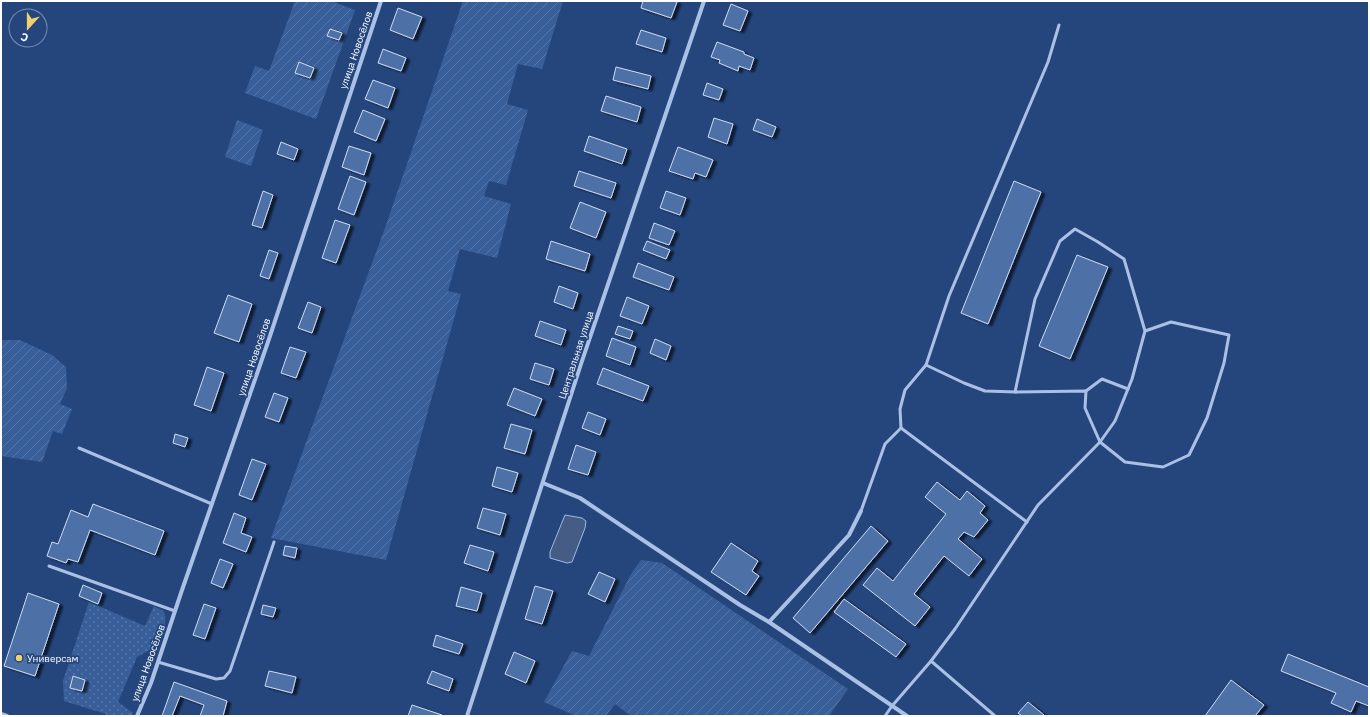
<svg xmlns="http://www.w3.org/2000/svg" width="1370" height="717" font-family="'IBM Plex Sans',sans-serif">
<defs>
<pattern id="grass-dots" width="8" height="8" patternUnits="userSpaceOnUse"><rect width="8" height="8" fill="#395f9a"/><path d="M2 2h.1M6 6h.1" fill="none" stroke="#5777a9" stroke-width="1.8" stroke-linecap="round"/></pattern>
<pattern id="garden-furrows" width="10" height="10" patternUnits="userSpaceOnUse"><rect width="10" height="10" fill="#395f9a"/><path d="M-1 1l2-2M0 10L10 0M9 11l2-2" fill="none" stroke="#5777a9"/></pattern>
<filter id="shadow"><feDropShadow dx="4" dy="2" stdDeviation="1" flood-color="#0009"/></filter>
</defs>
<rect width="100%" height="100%" fill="#25467d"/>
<path fill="url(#grass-dots)" d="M 89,602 L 145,626 L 154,606 C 156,608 161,609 163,611 C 170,618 160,638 157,646 L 137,657 L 118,702 L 133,713 L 132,716 L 106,716 L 106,714 L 64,701 L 63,681 Z"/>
<g fill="url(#garden-furrows)">
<polygon points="295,1 331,1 355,10 316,119 245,93 255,66 269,71"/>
<polygon points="463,1 563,1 542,69 518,64 507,104 528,110 506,185 489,181 484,196 511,204 497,258 460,249 448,291 461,294 386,560 271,538 386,225"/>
<polygon points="237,120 263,130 251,166 225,157"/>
<polygon points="1,340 20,340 52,355 66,367 67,388 60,404 72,409 62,434 53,431 42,462 1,456"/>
<polygon points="641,560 662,563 848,689 829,716 631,716 615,704 606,716 576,716 544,702 572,651 589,656 631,574"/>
</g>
<polygon fill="#455d85" stroke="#9ebbe6" points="565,515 582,518 586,521 585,528 572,562 567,563 550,558 550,552"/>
<g fill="#4d70a6" stroke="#cddcf4" filter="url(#shadow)">
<polygon points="643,1 674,1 677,2 671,18 641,8"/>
<polygon points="731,4 748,11 740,31 723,25"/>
<polygon points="398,8 422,17 413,39 390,30"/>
<polygon points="330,29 342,33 339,40 327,36"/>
<polygon points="641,30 666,38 662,52 636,44"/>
<polygon points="717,42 744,52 744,54 754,58 750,70 739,66 738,71 719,63 720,60 711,57"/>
<polygon points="383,49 406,58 401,71 378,63"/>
<polygon points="299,62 314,68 310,78 295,73"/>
<polygon points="616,67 651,76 648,89 613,80"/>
<polygon points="373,80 395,88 388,108 365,99"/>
<polygon points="707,83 723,89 719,100 703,95"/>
<polygon points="606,96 641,107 637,122 601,111"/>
<polygon points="363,110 385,119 376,141 354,132"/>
<polygon points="714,118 733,124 727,144 708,137"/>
<polygon points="757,119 776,127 772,137 753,130"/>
<polygon points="589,136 627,149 622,164 584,151"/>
<polygon points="281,142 298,149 294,160 277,154"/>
<polygon points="349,146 371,153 364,175 342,167"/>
<polygon points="678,147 713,160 706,177 695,173 693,179 669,171"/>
<polygon points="579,171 616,183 611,198 574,186"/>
<polygon points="350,176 366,182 354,215 338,209"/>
<polygon points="1014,181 1041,192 988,324 961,313"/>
<polygon points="263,191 273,195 262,228 252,225"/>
<polygon points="666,191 686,198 680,215 660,208"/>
<polygon points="580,202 606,212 596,238 570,228"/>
<polygon points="335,220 350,225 336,263 322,258"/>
<polygon points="654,223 675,231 669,245 649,238"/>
<polygon points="551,241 590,254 585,271 546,259"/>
<polygon points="647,241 670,250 666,259 643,250"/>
<polygon points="269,250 278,253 269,279 260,276"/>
<polygon points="1077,255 1108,267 1070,359 1039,346"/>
<polygon points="638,263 674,277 669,290 633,277"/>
<polygon points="559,286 578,293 573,309 554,302"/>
<polygon points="228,295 252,304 239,342 214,333"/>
<polygon points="627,297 649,306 642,324 620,316"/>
<polygon points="308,302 321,307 312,333 298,328"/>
<polygon points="540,321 566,330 561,345 535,336"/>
<polygon points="618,326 633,331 630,339 615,334"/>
<polygon points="612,338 636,347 630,365 606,356"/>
<polygon points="655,339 671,346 666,360 650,353"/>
<polygon points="290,347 306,352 296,378 281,373"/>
<polygon points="535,363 554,369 549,385 530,379"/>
<polygon points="207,367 224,373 211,411 194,405"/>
<polygon points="603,368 649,386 643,401 597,384"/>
<polygon points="514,388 542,399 535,416 507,405"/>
<polygon points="274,393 288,398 279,422 265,417"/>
<polygon points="588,412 606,419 600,435 582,428"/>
<polygon points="511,424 532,430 525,454 504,448"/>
<polygon points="175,434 188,438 185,447 173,443"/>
<polygon points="576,445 596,452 588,475 568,469"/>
<polygon points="252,459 266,464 252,500 239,495"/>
<polygon points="497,467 518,473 512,492 492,486"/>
<polygon points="937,482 960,500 967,491 985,506 980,513 988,520 974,537 964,532 958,539 982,559 969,576 944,556 914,594 930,607 915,626 863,585 877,568 893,581 946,514 925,497"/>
<polygon points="93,504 164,531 155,555 90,530 78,562 68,559 66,563 47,556 52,542 58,544 71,510 88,517"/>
<polygon points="483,508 506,514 500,535 477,528"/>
<polygon points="234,513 246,518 241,533 252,537 246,552 223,543"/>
<polygon points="871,526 888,541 810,633 793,618"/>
<polygon points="731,543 758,561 752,571 759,576 746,595 711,572"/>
<polygon points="470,545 494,552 488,571 464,563"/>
<polygon points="285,546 297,548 295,558 283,555"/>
<polygon points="220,559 233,564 223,588 211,583"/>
<polygon points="599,572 615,579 605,602 588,594"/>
<polygon points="83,585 102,593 98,604 79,596"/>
<polygon points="535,586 553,591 542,624 525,619"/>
<polygon points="461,587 482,593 477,611 456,606"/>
<polygon points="28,593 59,604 35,676 4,666"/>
<polygon points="844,599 906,644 896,657 834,612"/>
<polygon points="204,604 216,608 205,639 193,635"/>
<polygon points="263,605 276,608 273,617 261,614"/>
<polygon points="436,635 463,644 459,654 433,646"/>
<polygon points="514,652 535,661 526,683 505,674"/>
<polygon points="1288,654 1369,687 1369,706 1356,701 1351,712 1331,703 1336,693 1281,671"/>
<polygon points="269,671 296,677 292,693 265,686"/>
<polygon points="432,671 453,679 449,691 427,683"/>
<polygon points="73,676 85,680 82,691 70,688"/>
<polygon points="1231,680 1264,705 1255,716 1205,716"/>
<polygon points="174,682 227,701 223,716 200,716 204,705 180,696 172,716 162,716"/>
<polygon points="1028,702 1044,715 1043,716 1022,716 1018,713"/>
<polygon points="412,705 442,715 442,716 408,716"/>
</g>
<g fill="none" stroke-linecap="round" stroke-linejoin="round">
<g stroke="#aac1e5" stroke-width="3">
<polyline points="926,365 964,383 985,391 1016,392"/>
<polyline points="1086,391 1102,379 1128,389"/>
<polyline points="901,428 1027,522"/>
<polyline points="79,448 212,504"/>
<polyline points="861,511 885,444 901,428 900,409 905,390 926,365 949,296 1048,62 1059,25"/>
<polyline points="49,566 175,611"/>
<polyline points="931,661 995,716"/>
<polyline points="158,662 216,679 224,678 230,671 274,542"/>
<polyline points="885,716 892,706 931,661 955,629 1038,505 1100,442 1085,408 1086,391 1015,392 1035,299 1060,241 1075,229 1098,242 1124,259 1145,331 1171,322 1229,335 1224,363 1207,418 1189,455 1163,467 1125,462 1100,442 1115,421 1132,379 1145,331"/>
</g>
<g stroke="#aac1e5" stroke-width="4">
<polyline points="543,483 580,498 740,605 769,622 907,716"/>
<polyline points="769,622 849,535 861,511"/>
<polyline points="1,714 7,716"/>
<polyline points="137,716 151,683 181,593 269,339 381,1"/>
<polyline points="467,716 581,364 704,1"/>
</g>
</g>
<circle fill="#eed26f" stroke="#25467d" stroke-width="1.5" cx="19" cy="658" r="4"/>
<g text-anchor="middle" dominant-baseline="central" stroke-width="3.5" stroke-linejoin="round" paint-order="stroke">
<g font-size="10" fill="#fff" stroke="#25467d">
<text transform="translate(356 50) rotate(-71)">улица Новосёлов</text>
<text transform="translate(576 355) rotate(-72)">Центральная улица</text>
<text transform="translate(254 357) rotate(-71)">улица Новосёлов</text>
<text transform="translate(148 663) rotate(-70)">улица Новосёлов</text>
</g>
<g font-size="10" fill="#fff" stroke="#25467d" text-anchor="start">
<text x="27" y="658">Универсам</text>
</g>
</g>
<rect width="1370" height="717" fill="none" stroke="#ffffff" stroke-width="4"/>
<g transform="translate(28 28) rotate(201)"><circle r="19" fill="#25467d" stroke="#7c90b1"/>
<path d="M0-3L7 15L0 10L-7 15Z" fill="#eed26f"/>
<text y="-6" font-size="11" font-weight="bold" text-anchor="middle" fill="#ffffff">С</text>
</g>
</svg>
